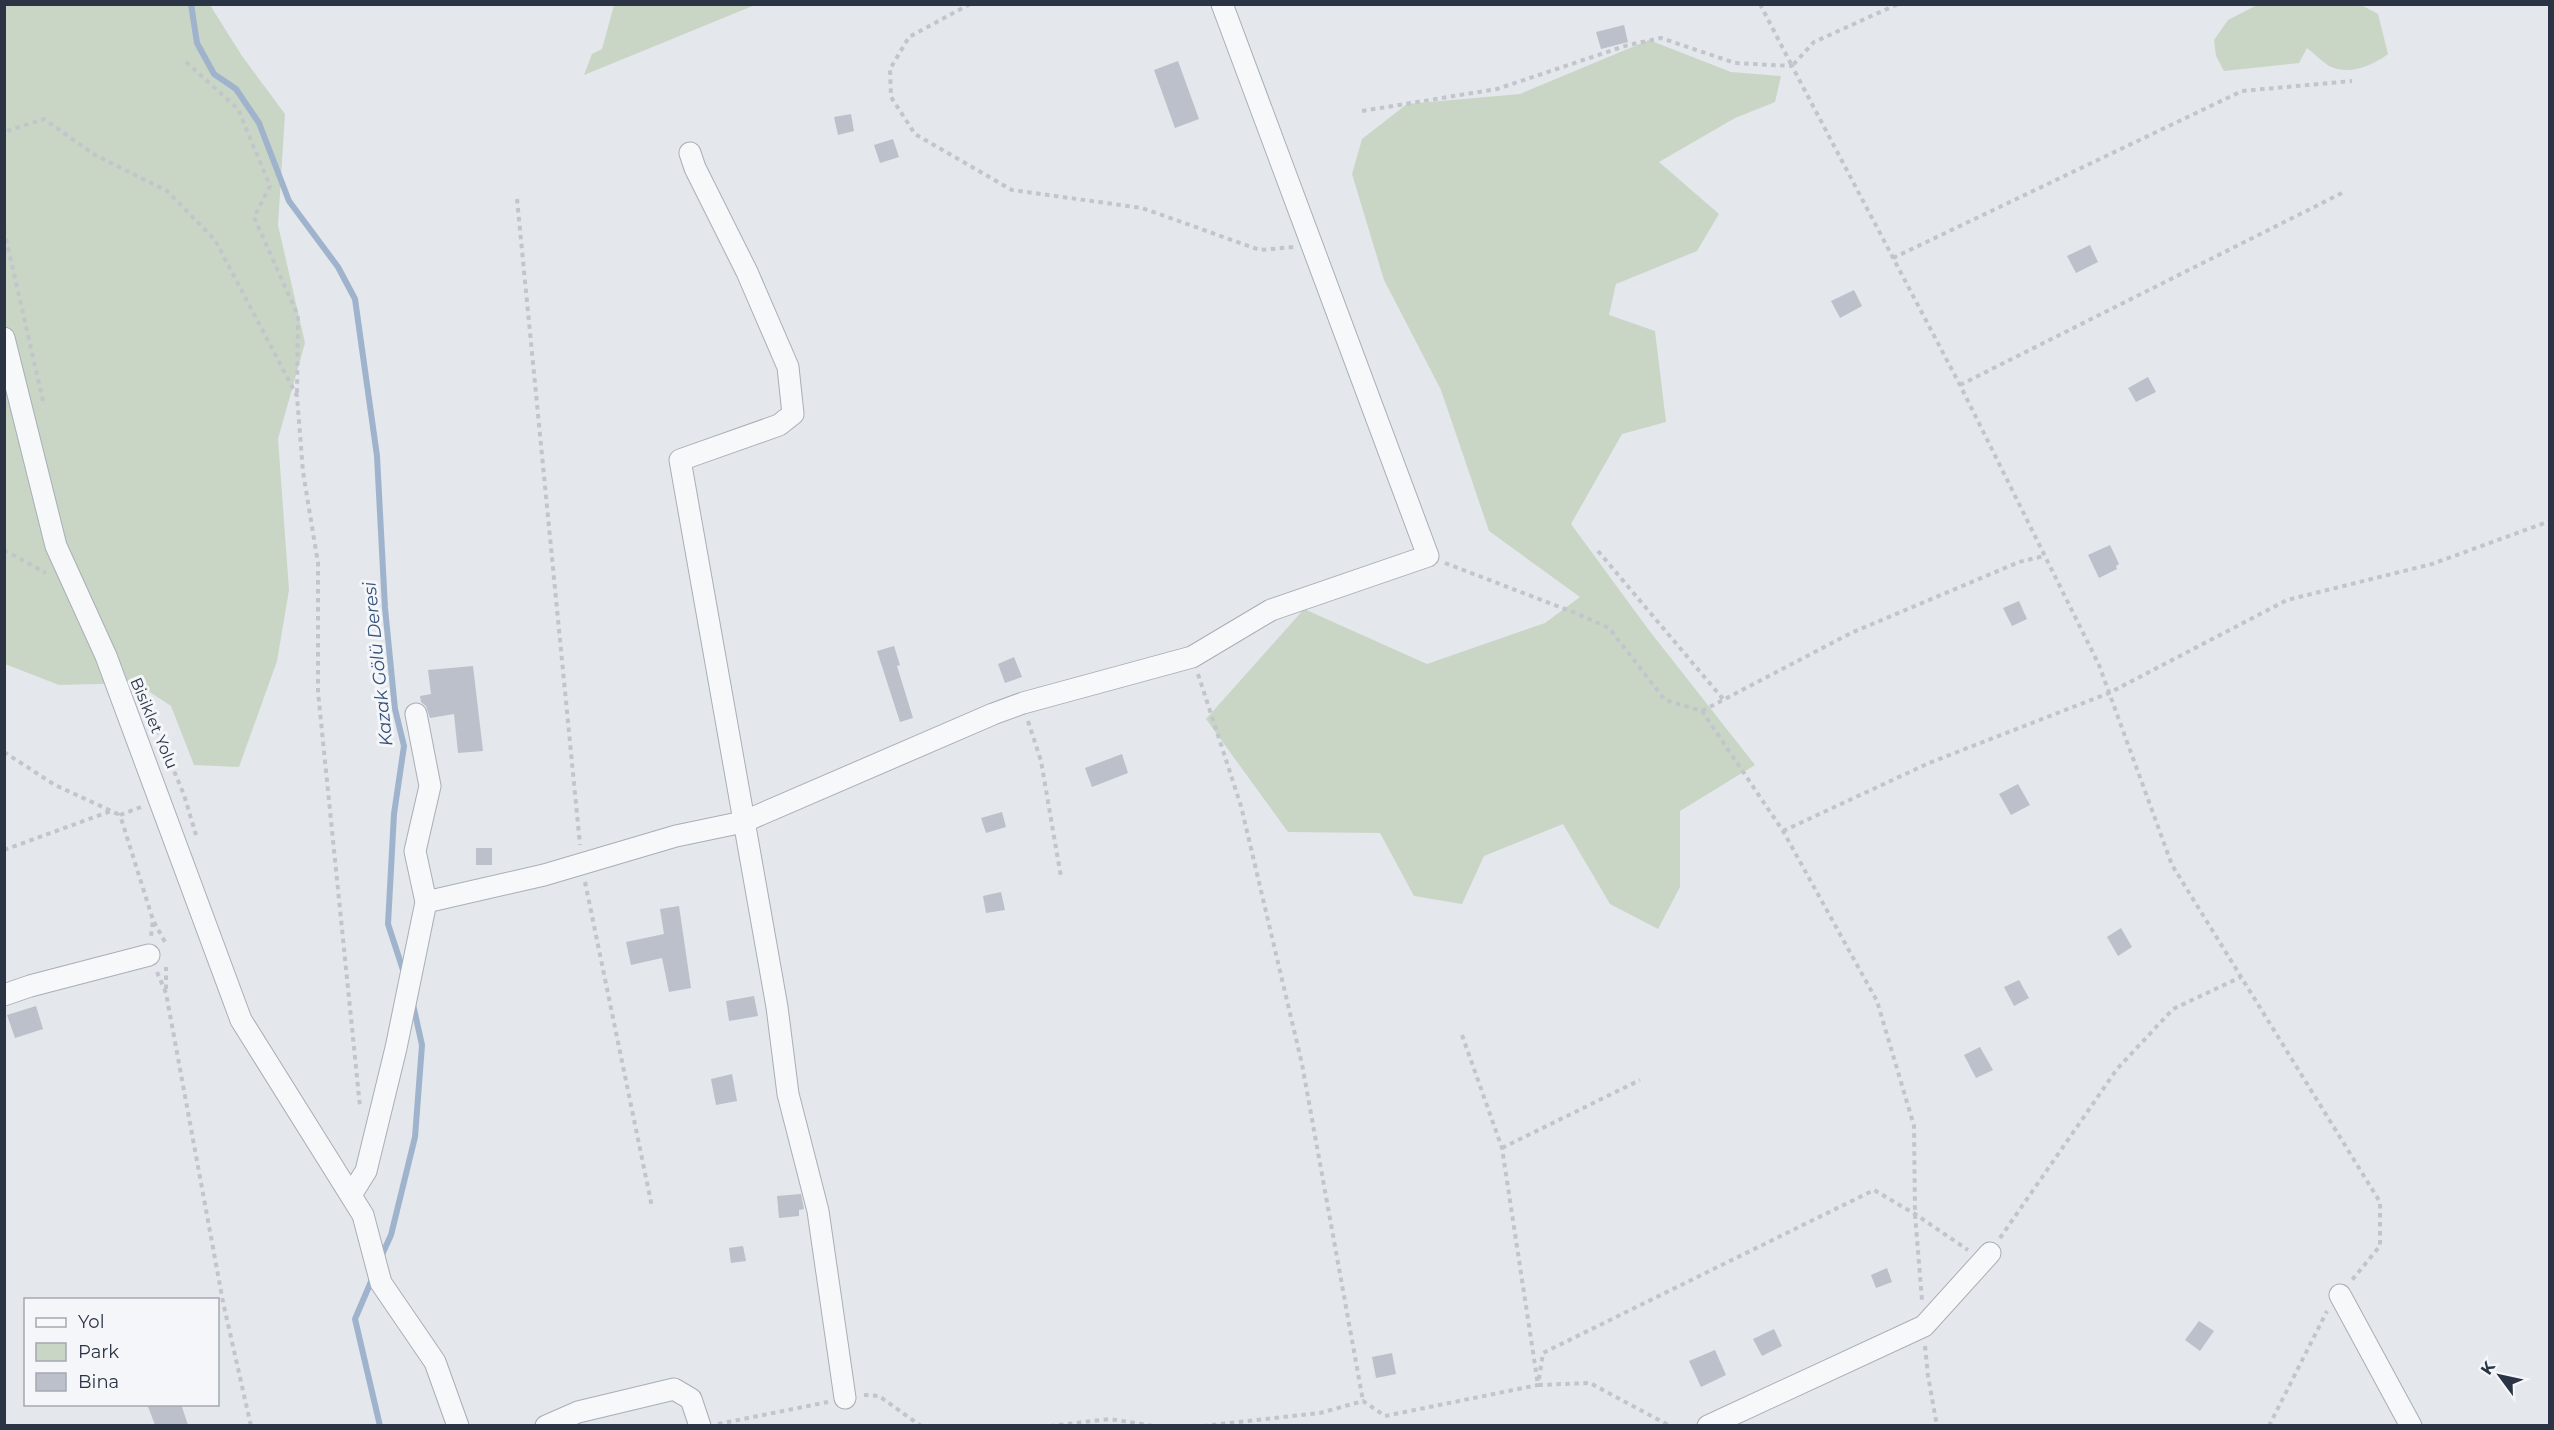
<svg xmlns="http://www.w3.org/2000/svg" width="2554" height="1430" font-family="Montserrat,sans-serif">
<rect width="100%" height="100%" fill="#e4e7ec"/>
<g fill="#c9d6c5">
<path d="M 2331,4 L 2363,6 L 2378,14 L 2388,54 C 2372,66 2348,76 2329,66 C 2321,61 2314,53 2307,48 L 2299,63 L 2224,71 L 2216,56 L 2214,40 L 2228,20 L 2257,5 Z"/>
<polygon points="4,5 210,5 242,56 285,114 278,225 305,343 278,439 289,590 277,661 239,767 194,765 171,706 136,683 59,685 5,664"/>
<polygon points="614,5 614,4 755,5 584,75 592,54 602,49"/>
<polygon points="1649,40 1731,72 1781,76 1775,102 1735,118 1659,162 1719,214 1697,251 1616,284 1609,315 1655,331 1666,422 1622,434 1571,524 1648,629 1755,765 1680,811 1680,887 1658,929 1610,904 1563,824 1484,856 1462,904 1414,896 1380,833 1288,832 1206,719 1304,609 1427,664 1545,623 1580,597 1489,531 1441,390 1384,280 1352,174 1362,139 1407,104 1520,94"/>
</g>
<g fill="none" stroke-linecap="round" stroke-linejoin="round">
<g stroke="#9fb4cc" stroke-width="6">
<polyline points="191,4 197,43 214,74 236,89 259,123 289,201 338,267 355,299 377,456 385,608 395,709 404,746 394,814 388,924 404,973"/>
<polyline points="381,1257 391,1235 415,1137 422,1045 412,1000"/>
<polyline points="373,1277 355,1319 380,1426"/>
</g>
</g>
<g fill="#bbc0ca">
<polygon points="1624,25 1628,42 1601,49 1596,32"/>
<polygon points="1178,61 1199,119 1175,128 1154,70"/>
<polygon points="851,114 854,131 838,135 834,117"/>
<polygon points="893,139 899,157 880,163 874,145"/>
<polygon points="2090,245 2098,262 2076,273 2067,256"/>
<polygon points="1854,290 1862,306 1840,318 1831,301"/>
<polygon points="2148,377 2156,392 2136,402 2128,388"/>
<polygon points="2110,545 2119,564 2116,566 2117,569 2099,578 2088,555"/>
<polygon points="2019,601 2027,619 2012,626 2003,608"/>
<polygon points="894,646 900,665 897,666 913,718 900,722 877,651"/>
<polygon points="1014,657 1022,677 1005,683 998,664"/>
<polygon points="473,666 483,751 458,753 454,714 430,718 426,706 421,702 420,696 431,694 428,670"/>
<polygon points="1122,754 1128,773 1092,787 1085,768"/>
<polygon points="2018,784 2030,805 2011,815 1999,794"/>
<polygon points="1002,812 1006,827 986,833 981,818"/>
<rect x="476" y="848" width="16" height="17"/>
<polygon points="1001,892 1005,910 986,913 983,896"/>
<polygon points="679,906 691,988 669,992 662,958 631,965 626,942 664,934 660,909"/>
<polygon points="2121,928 2132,947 2118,956 2107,937"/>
<polygon points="2019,980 2029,998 2014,1006 2004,987"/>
<polygon points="754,996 758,1016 729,1021 726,1001"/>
<polygon points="36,1006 43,1029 15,1038 7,1015"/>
<polygon points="1980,1047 1993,1070 1976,1078 1964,1055"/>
<polygon points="732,1074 737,1101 716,1105 711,1079"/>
<polygon points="801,1194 804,1209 799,1210 799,1216 779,1218 777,1196"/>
<polygon points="743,1246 746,1261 731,1263 729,1248"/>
<polygon points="1887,1268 1892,1282 1876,1288 1871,1275"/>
<polygon points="2199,1321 2214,1331 2200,1351 2185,1340"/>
<polygon points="1774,1329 1782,1346 1762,1356 1753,1339"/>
<polygon points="1715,1350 1726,1375 1701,1387 1689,1361"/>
<polygon points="1392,1353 1396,1374 1376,1378 1372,1357"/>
<polygon points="147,1404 181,1404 188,1425 155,1425"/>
</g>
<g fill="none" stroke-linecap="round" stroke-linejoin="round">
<g stroke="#a9aeb7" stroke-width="23">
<g id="minor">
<polyline points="690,153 695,168 747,272 788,367 793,414 779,425 680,460 777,1007 788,1094 818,1211 845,1398"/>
<polyline points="4,338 56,546 106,656 241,1020 363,1215 381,1283 435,1362 458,1426"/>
<polyline points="426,902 544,875 676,836 743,822 993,714 1023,703 1192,657 1271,610 1428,556 1222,4"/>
<polyline points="4,995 30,986 149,955"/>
<polyline points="351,1195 366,1171 396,1048 426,902 415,851 430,786 416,714"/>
<polyline points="2340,1295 2411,1426"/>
<polyline points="546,1426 578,1412 674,1389 691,1399 700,1426"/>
<polyline points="1708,1426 1924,1326 1990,1253"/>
</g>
</g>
<g stroke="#c2c5cb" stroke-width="4" stroke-dasharray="4.5 4.5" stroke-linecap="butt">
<polyline points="970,4 909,37 890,69 891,97 915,134 1012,190 1142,208 1260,250 1294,247"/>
<polyline points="1760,4 1792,66 1814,42 1898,4"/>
<polyline points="186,62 238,109 270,186 254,217 298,316 297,395"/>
<polyline points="1362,111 1497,89 1628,45 1661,38 1735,63 1792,66 1960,385 2099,665 2172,865 2380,1202 2380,1246 2352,1280"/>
<polyline points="7,131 44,119 95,155 167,191 215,240 297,396 303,472 318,563 318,692 360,1107"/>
<polyline points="517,199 580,845"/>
<polyline points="4,230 43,401"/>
<polyline points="1893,258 2242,91 2352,81"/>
<polyline points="1960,385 2344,192"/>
<polyline points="4,550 46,573"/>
<polyline points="1598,551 1723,699"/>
<polyline points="1445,563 1578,614 1609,628 1665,700 1702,711 1783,831 1877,1001 1914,1126 1915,1214 1922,1300"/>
<polyline points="1198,674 1241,806 1302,1064 1363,1401"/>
<polyline points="1702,711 1851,633 2019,562 2044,556"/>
<polyline points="1028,721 1041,761 1061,877"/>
<polyline points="157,730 184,795 196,835"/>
<polyline points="4,752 55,785 120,815"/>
<polyline points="141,807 120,815 153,920 151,936"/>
<polyline points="1783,831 1929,763 2109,693 2287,600 2432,564 2550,521"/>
<polyline points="4,850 111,811"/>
<polyline points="585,882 652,1207"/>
<polyline points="154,922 165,942"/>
<polyline points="157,972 166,993 223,1302 251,1426"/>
<polyline points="166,989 166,967"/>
<polyline points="1462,1035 1502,1148 1538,1385 1590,1383 1670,1426"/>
<polyline points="1502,1148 1640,1080"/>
<polyline points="2000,1238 2117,1069 2173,1009 2241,977"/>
<polyline points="1925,1346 1928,1376 1937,1426"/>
<polyline points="864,1395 879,1396 921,1426"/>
<polyline points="718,1424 828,1402"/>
<polyline points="1050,1426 1110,1419 1153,1426"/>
<polyline points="1203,1426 1320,1413 1363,1401 1385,1416 1538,1385 1543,1353 1874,1190 1915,1214 1968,1250"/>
<polyline points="2269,1426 2327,1311"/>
</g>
<use href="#minor" stroke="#f7f8fa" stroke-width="21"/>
</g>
<g text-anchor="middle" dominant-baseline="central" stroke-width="6" stroke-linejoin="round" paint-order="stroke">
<g font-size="16" fill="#2b3445" stroke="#f4f6f9">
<text transform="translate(154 723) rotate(67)">Bisiklet Yolu</text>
</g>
<g font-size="18" font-style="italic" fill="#34527a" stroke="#f4f6f9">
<text transform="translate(378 664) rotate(-96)">Kazak Gölü Deresi</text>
</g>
</g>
<rect width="2554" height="1430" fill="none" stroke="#2b3445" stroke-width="12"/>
<rect x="24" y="1298" width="195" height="108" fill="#f4f6f9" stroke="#a4a8b1" stroke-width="1.5"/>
<rect x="36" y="1318" width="30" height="9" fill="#f7f8fa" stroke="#a4a8b1" stroke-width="1.5"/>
<text x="78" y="1328" font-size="18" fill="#2b3445">Yol</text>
<rect x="36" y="1343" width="30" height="18" fill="#c9d6c5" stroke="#a4a8b1" stroke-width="1.5"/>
<text x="78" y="1358" font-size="18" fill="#2b3445">Park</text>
<rect x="36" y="1373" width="30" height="18" fill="#bbc0ca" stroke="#a4a8b1" stroke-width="1.5"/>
<text x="78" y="1388" font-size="18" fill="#2b3445">Bina</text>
<g transform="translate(2500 1376) rotate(303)" stroke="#f4f6f9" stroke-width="4.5" paint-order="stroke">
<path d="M0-4.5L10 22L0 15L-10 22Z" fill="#2b3445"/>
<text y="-9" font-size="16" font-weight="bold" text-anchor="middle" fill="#2b3445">K</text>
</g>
</svg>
